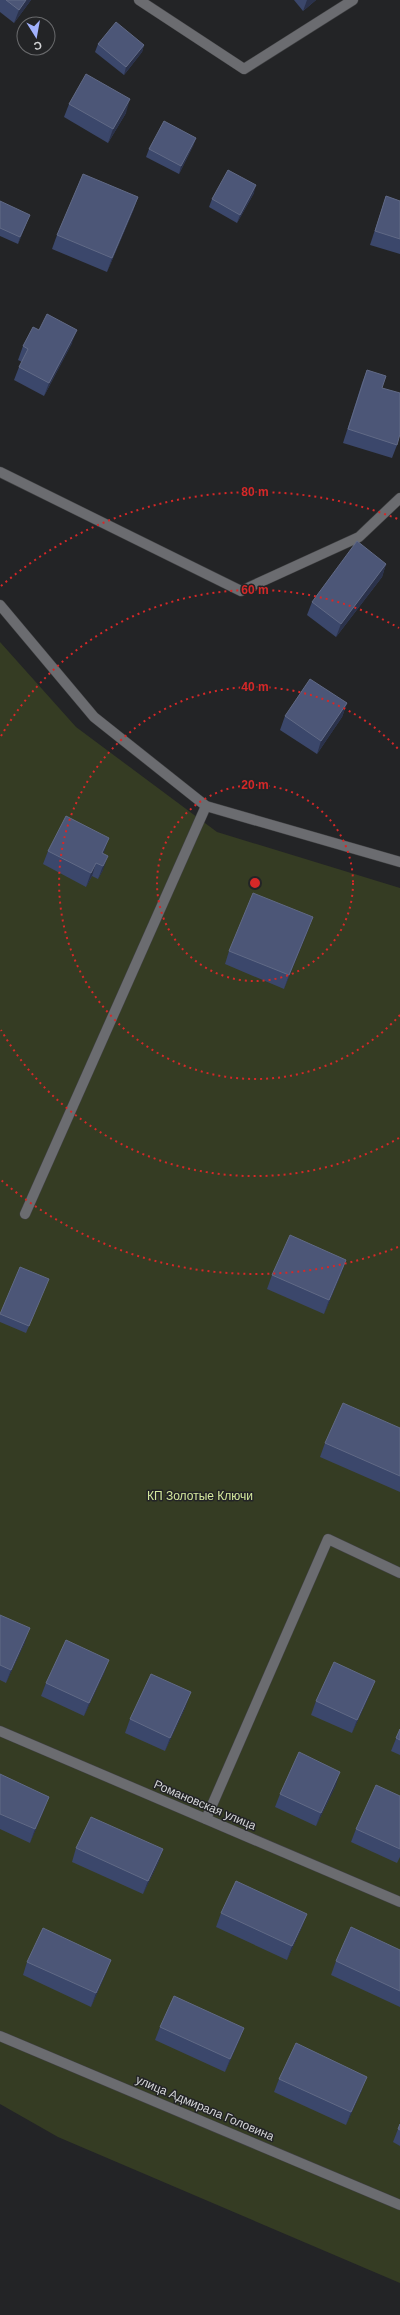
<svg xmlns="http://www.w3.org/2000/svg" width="400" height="2315" font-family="Arial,sans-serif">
<rect width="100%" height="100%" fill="#232426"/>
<polygon fill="#353c23" points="0,642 76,727 217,832 400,888 400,2283 58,2137 0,2104"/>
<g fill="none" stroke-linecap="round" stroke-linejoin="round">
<g stroke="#404143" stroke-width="11">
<g id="minor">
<polyline points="139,0 244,69 353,0"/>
<polyline points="0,472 241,591 359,537 400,498"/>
<polyline points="0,605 94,717 206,806 400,862"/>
<polyline points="25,1214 206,806"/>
<polyline points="0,1731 400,1902"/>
<polyline points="206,1819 328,1539 400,1573"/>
<polyline points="0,2036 400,2205"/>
</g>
</g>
<use href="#minor" stroke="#6b6c70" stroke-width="10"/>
</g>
<g fill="#3b476b">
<polygon points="0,0 31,0 14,23 0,12"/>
<polygon points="294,0 316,0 303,11"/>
<polygon points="98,44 144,45 142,52 124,75 95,52"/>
<polygon points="69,104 126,113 108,143 64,117"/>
<polygon points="196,138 193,146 179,174 146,157 149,149"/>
<polygon points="254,193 237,223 209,207 212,199"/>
<polygon points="386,196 400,201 400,254 370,245"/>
<polygon points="138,197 133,211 107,272 52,249 57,235"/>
<polygon points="0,201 27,222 18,244 0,236"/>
<polygon points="39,330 72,343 44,396 14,380 19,367 22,362 18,360 23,346"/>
<polygon points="367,370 397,445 392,458 343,443 362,383"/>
<polygon points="386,564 382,577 336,637 307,615 312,602"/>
<polygon points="347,703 342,717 317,754 280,730 285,716"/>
<polygon points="109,838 103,854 103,870 98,879 92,876 86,887 43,864 48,851"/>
<polygon points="313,917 284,989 225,964 229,951"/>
<polygon points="346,1260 341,1274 324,1314 267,1289 272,1275"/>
<polygon points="20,1267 46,1286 26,1333 0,1322 0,1315"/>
<polygon points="400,1428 400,1492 320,1457 325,1443"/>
<polygon points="0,1615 25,1642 6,1683 0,1680"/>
<polygon points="109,1660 104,1673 84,1716 41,1696 46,1683"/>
<polygon points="375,1681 370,1694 352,1733 311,1715 316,1701"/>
<polygon points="186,1706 165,1751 125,1733 130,1719"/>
<polygon points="400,1729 400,1755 391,1751"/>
<polygon points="0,1774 49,1797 44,1810 30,1843 0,1829"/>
<polygon points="336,1785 316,1826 275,1807 280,1794"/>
<polygon points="400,1796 400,1857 397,1863 351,1842 356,1829"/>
<polygon points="76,1848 163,1849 158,1863 143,1894 72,1862"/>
<polygon points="221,1913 307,1914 302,1927 287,1960 216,1927"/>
<polygon points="400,1950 400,2007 331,1975 336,1961"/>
<polygon points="111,1960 106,1973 91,2007 23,1975 27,1962"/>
<polygon points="160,2027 244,2028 239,2041 225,2072 155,2040"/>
<polygon points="279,2079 362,2090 346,2125 274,2092"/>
<polygon points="400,2124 400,2146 393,2142"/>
</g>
<g fill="#2b324b">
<polygon points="26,0 31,0 14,23 19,10"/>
<polygon points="307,0 316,0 303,11"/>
<polygon points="144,45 142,52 124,75 126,67"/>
<polygon points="130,99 126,113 108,143 113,129"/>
<polygon points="196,138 193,146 179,174 181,166"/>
<polygon points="256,185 254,193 237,223 240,215"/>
<polygon points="138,197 133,211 107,272 112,258"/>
<polygon points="30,215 27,222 18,244 20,237"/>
<polygon points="77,330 72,343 44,396 49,383"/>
<polygon points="386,564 382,577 336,637 341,624"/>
<polygon points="347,703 342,717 317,754 321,741"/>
<polygon points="109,838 104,852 98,864 102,853"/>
<polygon points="108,856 103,870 98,879 103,866"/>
<polygon points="96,863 92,876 86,887 91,873"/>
<polygon points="313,917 308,931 284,989 289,975"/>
<polygon points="346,1260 341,1274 324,1314 329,1300"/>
<polygon points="30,1628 25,1642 6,1683 11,1670"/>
<polygon points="109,1660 104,1673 84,1716 89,1703"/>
<polygon points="375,1681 370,1694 352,1733 357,1720"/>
<polygon points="191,1692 186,1706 165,1751 170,1738"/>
<polygon points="340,1772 336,1785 316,1826 321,1813"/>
<polygon points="49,1797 44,1810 30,1843 35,1829"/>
<polygon points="163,1849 158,1863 143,1894 148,1881"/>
<polygon points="307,1914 302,1927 287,1960 292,1946"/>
<polygon points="111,1960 106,1973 91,2007 96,1993"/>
<polygon points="244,2028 239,2041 225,2072 230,2059"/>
<polygon points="367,2077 362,2090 346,2125 351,2112"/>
</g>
<g fill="#4c5677" stroke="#616a86">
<polygon points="6,0 26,0 19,10"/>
<polygon points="116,22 144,45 126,67 98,44"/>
<polygon points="86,74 130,99 113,129 69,104"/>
<polygon points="164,121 196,138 181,166 149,149"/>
<polygon points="228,170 256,185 240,215 212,199"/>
<polygon points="83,174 138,197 112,258 57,235"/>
<polygon points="386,196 400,201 400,239 375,231"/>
<polygon points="0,201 30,215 20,237 0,228"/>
<polygon points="47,314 77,330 49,383 19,367 28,349 23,346 33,327 39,330"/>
<polygon points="367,370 386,376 382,388 400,393 400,434 397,445 348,429"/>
<polygon points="357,541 386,564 341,624 312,602"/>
<polygon points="310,679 347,703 321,741 285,716"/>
<polygon points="66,816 109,838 102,853 108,856 103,866 96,863 91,873 48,851"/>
<polygon points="253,893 313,917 289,975 229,951"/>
<polygon points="290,1235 346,1260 329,1300 272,1275"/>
<polygon points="20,1267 49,1279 29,1326 0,1314"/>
<polygon points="343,1403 400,1428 400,1476 325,1443"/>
<polygon points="0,1615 30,1628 11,1670 0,1665"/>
<polygon points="66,1640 109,1660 89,1703 46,1683"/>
<polygon points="334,1662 375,1681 357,1720 316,1701"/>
<polygon points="151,1674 191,1692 170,1738 130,1719"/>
<polygon points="400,1729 400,1740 396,1738"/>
<polygon points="299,1752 340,1772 321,1813 280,1794"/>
<polygon points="0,1774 49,1797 35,1829 0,1814"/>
<polygon points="376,1785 400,1796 400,1849 356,1829"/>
<polygon points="91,1817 163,1849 148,1881 76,1848"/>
<polygon points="236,1881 307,1914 292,1946 221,1913"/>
<polygon points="351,1927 400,1950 400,1991 336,1961"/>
<polygon points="43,1928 111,1960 96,1993 27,1962"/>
<polygon points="174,1996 244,2028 230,2059 160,2027"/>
<polygon points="296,2043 367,2077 351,2112 279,2079"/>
<polygon points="400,2124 400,2130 398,2129"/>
</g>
<g fill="none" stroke="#d62828" stroke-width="2" stroke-dasharray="2 4">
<circle cx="255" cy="883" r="98"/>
<path d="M400 1015A196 196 0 1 1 400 751"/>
<path d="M399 1138A293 293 0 0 1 1 1030M1 736A293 293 0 0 1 399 628"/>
<path d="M398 1247A391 391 0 0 1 1 1180M1 586A391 391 0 0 1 398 519"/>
</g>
<g text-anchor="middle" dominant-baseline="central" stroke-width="3" stroke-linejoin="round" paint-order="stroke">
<g font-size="12" fill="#d4e89d" stroke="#232426">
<text x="200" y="1496">КП Золотые Ключи</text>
</g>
<g font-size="12" fill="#d3d4d6" stroke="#232426">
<text transform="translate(205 1805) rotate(23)">Романовская улица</text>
<text transform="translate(205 2108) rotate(23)">улица Адмирала Головина</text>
</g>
</g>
<circle cx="255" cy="883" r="6" fill="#d62828" stroke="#232426" stroke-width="2"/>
<g font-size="12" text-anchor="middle" font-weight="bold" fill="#d62828" stroke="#232426" stroke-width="3" stroke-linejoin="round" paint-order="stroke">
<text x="255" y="496">80 m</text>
<text x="255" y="594">60 m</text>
<text x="255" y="691">40 m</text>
<text x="255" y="789">20 m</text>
</g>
<g transform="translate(36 36) rotate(169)"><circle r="19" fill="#232426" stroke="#696a6c"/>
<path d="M0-3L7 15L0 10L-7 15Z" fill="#a2b2fd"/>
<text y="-6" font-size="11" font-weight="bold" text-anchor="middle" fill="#d3d4d6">С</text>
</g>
</svg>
